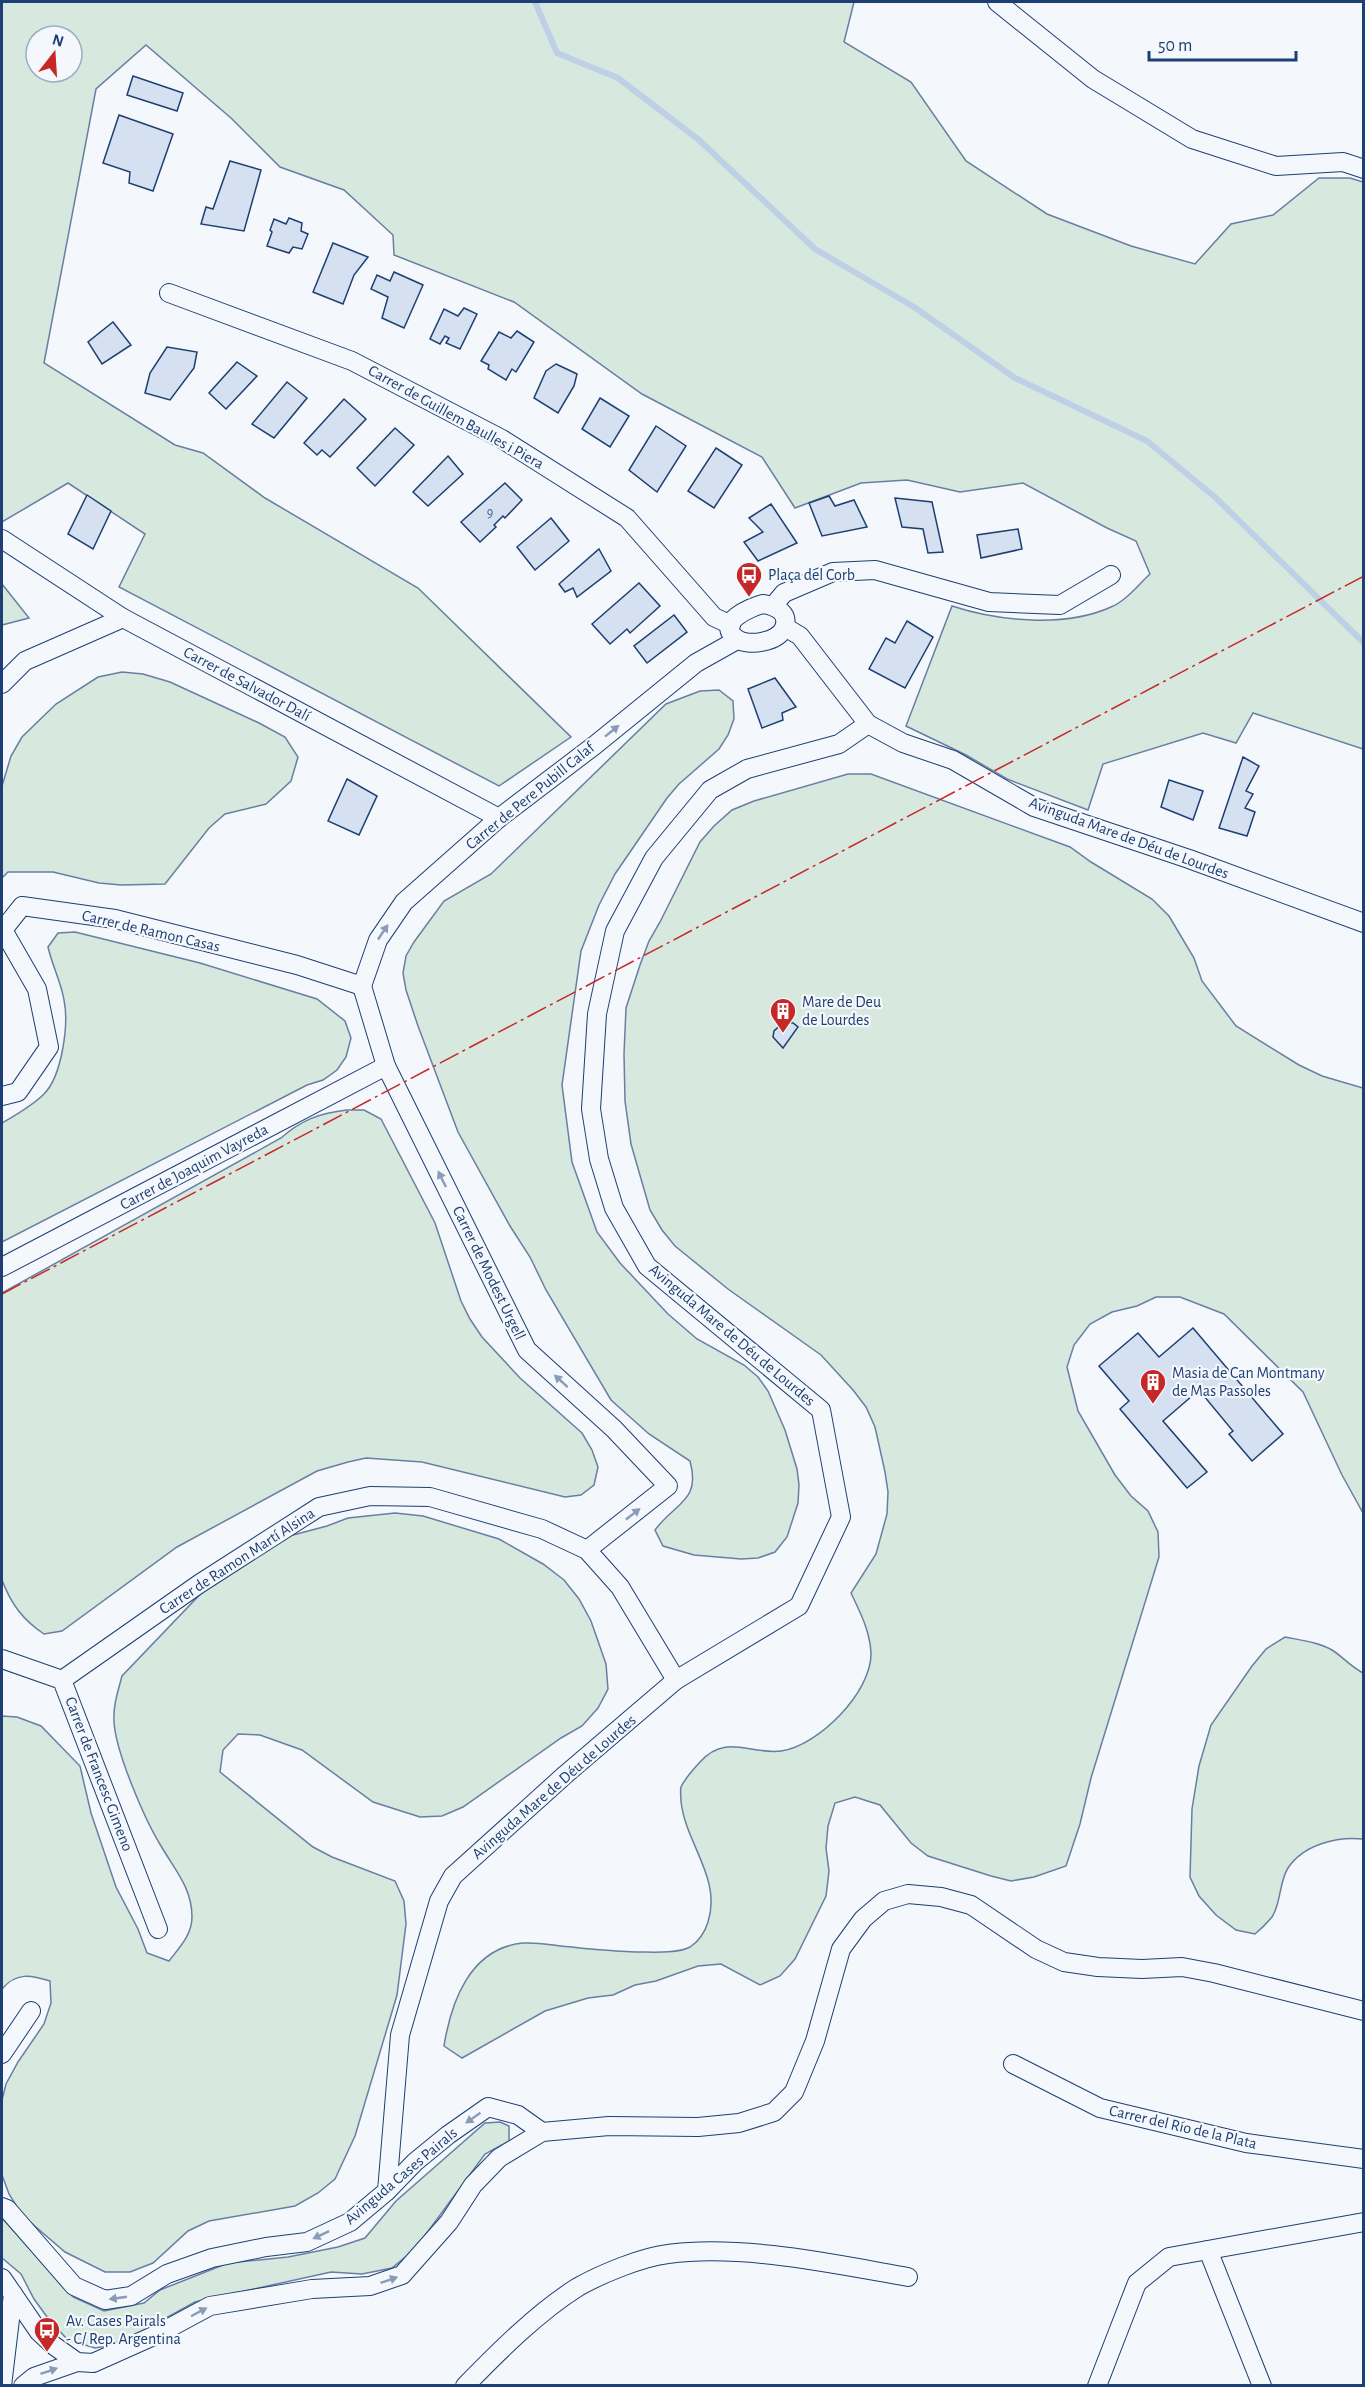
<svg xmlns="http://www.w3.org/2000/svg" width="1365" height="2387" font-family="'Alegreya Sans',sans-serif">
<rect width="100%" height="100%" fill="#f4f7fb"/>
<g fill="#d7e8df" stroke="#687fa3" stroke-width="1.5" fill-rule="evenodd">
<path d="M 2,2 L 854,2 L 844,42 L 911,82 L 966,161 L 1047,214 L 1131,246 L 1195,264 L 1231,224 L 1273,215 L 1319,178 L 1350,178 L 1363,182 L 1363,749 L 1253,713 L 1236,743 L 1203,733 L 1103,764 L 1088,810 L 1007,779 L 966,755 L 906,726 L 952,606 C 998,621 1065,628 1111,607 C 1126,601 1138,585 1150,574 L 1136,541 L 1107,528 L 1023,483 L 960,492 L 907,480 L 861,483 L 795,508 L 762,457 L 642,394 L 514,302 L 394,255 L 393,235 L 344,190 L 280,167 L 231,118 L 146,45 L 96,89 L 44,363 L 175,445 L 203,453 L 265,498 L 418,588 L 571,737 L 499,786 L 119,587 L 145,534 L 68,483 L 2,522 ZM 36,36 L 72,36 L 72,72 L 36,72 Z"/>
<polygon points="2,584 29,618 2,625"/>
<polygon points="122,672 143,674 170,682 259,723 285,737 298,757 291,781 266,804 225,814 209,828 165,884 121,885 99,883 53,872 8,872 2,878 2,786 11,756 22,737 56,704 98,677"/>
<path d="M 719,690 L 733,701 L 734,719 L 728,735 L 719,749 L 679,784 L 667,798 L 615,874 L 599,905 L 581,951 L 562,1085 L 572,1162 L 597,1232 L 620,1263 L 668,1314 L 697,1339 L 744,1365 L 758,1377 L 768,1391 L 785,1430 L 797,1469 L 799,1485 L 798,1503 L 787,1537 L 775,1552 L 758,1558 L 741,1559 L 694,1555 L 663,1546 L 655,1530 C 676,1502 701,1501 690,1461 L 649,1434 L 611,1400 L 546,1290 L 530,1257 L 510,1226 L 458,1132 L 418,1026 L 406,990 L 403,973 L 406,956 L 414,942 L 444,901 L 491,874 L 666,704 L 700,691 Z"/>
<path d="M 848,774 L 871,774 L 1070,847 L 1091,862 L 1152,899 L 1169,916 L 1194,958 L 1202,981 L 1236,1026 L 1299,1065 L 1322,1076 L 1363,1088 L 1363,1513 L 1342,1475 L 1303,1392 L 1224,1314 L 1180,1297 L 1156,1297 L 1137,1306 L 1112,1312 L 1090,1324 L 1074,1345 L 1067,1367 L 1078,1411 L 1115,1475 L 1131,1496 L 1148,1511 L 1158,1532 L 1159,1557 L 1091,1778 L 1080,1824 L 1066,1866 L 1034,1877 L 1011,1881 L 991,1876 L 928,1856 L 911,1843 L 880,1805 L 855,1797 L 835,1803 L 828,1826 L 826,1848 L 829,1871 L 826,1896 L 795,1959 L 780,1976 L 760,1985 L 721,1964 L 698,1966 L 656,1981 L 635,1985 L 613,1995 L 588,1998 L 545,2011 L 462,2058 L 444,2046 C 451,2002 470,1948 523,1943 C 539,1942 557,1946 572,1947 C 594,1950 615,1951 636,1952 C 650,1952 677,1954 690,1947 C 699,1941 705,1932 708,1922 C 722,1878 685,1843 681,1801 C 681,1797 680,1791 681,1787 C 685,1778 694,1769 700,1762 C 726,1733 750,1755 781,1751 C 818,1746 872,1692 871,1653 C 870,1631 860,1612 851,1593 L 876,1554 L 887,1514 L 888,1492 L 885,1472 L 875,1427 L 866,1407 L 853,1390 L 821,1355 L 728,1289 L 675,1246 L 662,1230 L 650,1210 L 631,1144 L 625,1101 L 624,1054 L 626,1008 L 640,965 L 649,941 L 660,922 L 700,842 L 714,826 L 732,810 L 754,801 Z"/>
<path d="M 75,932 L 200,963 L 317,999 L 345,1021 L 351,1038 L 346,1057 L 337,1070 L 323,1080 L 307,1085 L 2,1242 L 2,1123 C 16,1115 32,1106 44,1094 C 62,1076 69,1024 64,1000 C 61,982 52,965 48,947 L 58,933 Z"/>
<path d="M 347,1110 L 364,1110 L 381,1119 L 435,1223 L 461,1301 L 470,1319 L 482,1337 L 520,1378 L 582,1433 L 592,1450 L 598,1467 L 594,1485 L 581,1495 L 565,1497 L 422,1462 L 366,1458 L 348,1462 L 317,1471 L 177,1547 L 62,1631 L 44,1634 C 23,1620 11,1604 2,1580 L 2,1293 L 281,1138 C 301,1120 320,1113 347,1110 Z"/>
<path d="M 395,1513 L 423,1516 L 499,1539 L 543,1564 L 564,1580 L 579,1599 L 591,1621 L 606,1664 L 608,1689 L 598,1708 L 582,1726 L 561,1738 L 463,1807 L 442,1816 L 420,1817 L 373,1802 L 302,1750 L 260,1735 L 238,1734 L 223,1750 L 220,1772 L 313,1847 L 332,1857 L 395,1881 L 404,1901 L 406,1924 L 397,1995 L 355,2136 L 335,2179 L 318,2193 L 295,2206 L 209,2221 L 188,2231 L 153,2263 L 130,2272 L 105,2272 L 65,2252 L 22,2215 L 9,2194 L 2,2175 L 2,2100 L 6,2084 L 18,2062 L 44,2024 L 51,2003 L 50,1981 C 31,1975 16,1972 2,1989 L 2,1716 L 17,1717 L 41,1726 L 80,1766 L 91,1813 L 116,1887 L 138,1929 L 147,1953 L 169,1961 C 179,1948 192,1935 192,1917 C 192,1888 175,1870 161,1846 C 145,1820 115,1751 114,1721 C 113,1706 118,1691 122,1676 L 235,1558 L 278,1539 L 327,1526 L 348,1518 Z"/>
<path d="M 1285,1637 C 1300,1640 1318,1642 1332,1650 C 1343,1657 1350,1666 1363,1673 L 1363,1839 C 1337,1836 1303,1845 1288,1868 C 1279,1882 1281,1904 1272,1917 C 1267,1923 1261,1929 1255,1934 L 1236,1930 L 1216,1915 L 1199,1896 L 1190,1877 L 1192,1809 L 1199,1766 L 1211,1725 L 1252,1666 L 1266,1649 Z"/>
<polygon points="500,2122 509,2126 509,2141 485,2154 415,2249 392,2268 362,2274 331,2272 195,2302 119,2344 95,2348 68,2340 50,2321 34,2299 21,2274 2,2258 2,2218 73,2297 104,2311 144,2303 160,2290 228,2263 288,2257 338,2247 365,2238 396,2201 485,2123"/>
</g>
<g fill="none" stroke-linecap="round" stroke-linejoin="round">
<polyline stroke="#bed0e5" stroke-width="6" points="535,2 557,53 618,78 699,140 815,249 914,307 1015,378 1147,441 1216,498 1364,643"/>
</g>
<g fill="#d5e0f0" stroke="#1d3f73" stroke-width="1.5">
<polygon points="133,76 183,93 177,111 127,95"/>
<polygon points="119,115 173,134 153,191 129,183 130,172 103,163"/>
<polygon points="230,161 261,170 244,231 201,224 206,207 213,209"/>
<polygon points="289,218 302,223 301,231 308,234 302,249 293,247 289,253 267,246 272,232 270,230 274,219 286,224"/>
<polygon points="333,243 368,257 354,275 343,304 313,292"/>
<polygon points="394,272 423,285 404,328 382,318 388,297 371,289 377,275 390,281"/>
<polygon points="464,308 477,314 460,349 446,343 449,338 445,336 440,344 430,339 444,309 458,316"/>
<polygon points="113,322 131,345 102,364 88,342"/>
<polygon points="517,331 534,342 516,372 512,369 506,380 488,369 489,365 481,361 499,332 511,338"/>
<polygon points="167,347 197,352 194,368 170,400 145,393 150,373"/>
<polygon points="237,362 257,376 226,409 209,393"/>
<polygon points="556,364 577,374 574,386 558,413 534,398 546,371"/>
<polygon points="287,382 307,398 274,438 252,424"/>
<polygon points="600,398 629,416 610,447 582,429"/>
<polygon points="344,399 366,419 330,457 322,450 317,455 304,443"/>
<polygon points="656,426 686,446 657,492 629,470"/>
<polygon points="395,428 414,445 375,486 357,468"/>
<polygon points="716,448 742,465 714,508 688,491"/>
<polygon points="448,456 463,474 428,506 413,492"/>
<polygon points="505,483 522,500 505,518 503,516 494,525 496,527 480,542 461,522"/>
<polygon points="87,495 111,511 93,549 68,534"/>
<polygon points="829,496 835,506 854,500 867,527 822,536 809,503"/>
<polygon points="895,498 932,502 943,552 928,553 923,529 902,527"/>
<polygon points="771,504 797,543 758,561 744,542 763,532 749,518"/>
<polygon points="551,518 569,541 535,570 517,547"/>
<polygon points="1018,529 1022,549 981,558 977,535"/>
<polygon points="599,549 611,571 577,597 573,588 565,592 559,584"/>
<polygon points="639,583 660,606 630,633 627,629 610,644 592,624"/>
<polygon points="674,615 687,632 647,663 634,646"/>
<polygon points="907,621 933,637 905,688 869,669 886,638 895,643"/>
<polygon points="775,678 796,707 782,713 783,720 762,728 748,689"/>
<polygon points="1243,757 1259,766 1246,791 1253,794 1245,808 1255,812 1247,836 1219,828"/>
<polygon points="347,779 377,796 359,835 328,821"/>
<polygon points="1169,780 1203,791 1193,820 1161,807"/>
<polygon points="784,1022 793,1023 798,1027 783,1048 773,1037 774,1031"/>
<polygon points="1193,1328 1283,1434 1252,1461 1229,1434 1233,1431 1199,1390 1163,1421 1207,1472 1187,1488 1120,1409 1129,1401 1099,1366 1138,1333 1159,1357"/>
</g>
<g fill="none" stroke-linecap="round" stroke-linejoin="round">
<g stroke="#1d3f73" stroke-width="20">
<g id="street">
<polyline points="997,2 1093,79 1192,139 1276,166 1343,162 1364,169"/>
<polyline points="169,293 352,361 502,439 627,518 714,617 731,625"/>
<polyline points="2,539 123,618 499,818"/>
<path d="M 763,604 C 776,606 790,613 784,628 C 778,642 748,647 737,639 C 713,623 751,607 763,604 Z"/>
<polyline points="774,605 784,593 833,572 875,570 989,602 1060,605 1111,575"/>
<polyline points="785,627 800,636 868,724 903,743 953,760 1034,807 1189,859 1364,923"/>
<polyline points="2,684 25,661 123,618"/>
<polyline points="362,986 386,1066 527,1350 614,1429 668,1486 587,1550"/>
<polyline points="362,986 378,940 404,902 499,818 595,745 696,663 737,640"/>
<polyline points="2,1096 18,1092 49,1047 37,989 3,930 22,906 115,919 297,965 362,986"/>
<polyline points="2,1267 386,1066"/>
<polyline points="2,1659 62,1680 158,1929"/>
<polyline points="62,1680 199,1584 319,1507 370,1496 430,1497 542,1529 587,1550 620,1587 676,1680"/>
<polyline points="2,2054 31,2011"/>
<polyline points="1013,2064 1100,2108 1246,2143 1364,2159"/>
<polyline points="387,2191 400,2035 439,1901 453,1876 566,1774 676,1680 799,1606 841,1517 821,1410 647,1266 614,1208 599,1159 591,1109 597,1014 615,931 654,858 710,790 747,769 839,744 868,724"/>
<polyline points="2,2207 7,2209 74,2286 105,2300 131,2296 167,2274 212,2258 266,2247 307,2242 350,2222 387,2191 415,2162 448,2135 488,2107 518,2115 542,2132"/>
<polyline points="1208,2250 1262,2386"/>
<polyline points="2,2278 39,2332 53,2345 77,2362 93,2363 158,2334 210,2306 312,2289 370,2286 402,2275 449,2222 473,2185 499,2158 542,2132 609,2126 698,2127 739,2123 774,2112 794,2092 815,2041 841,1949 863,1919 884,1901 908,1894 941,1897 971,1905 1036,1949 1064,1962 1098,1967 1142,1969 1182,1967 1214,1973 1364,2011"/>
<polyline points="2,2386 13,2294"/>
<polyline points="23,2386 34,2377 77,2362"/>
<path d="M 465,2386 C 498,2352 538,2312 578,2287 C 601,2274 642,2257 668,2254 C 742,2244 834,2264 908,2277"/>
<polyline points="1097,2386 1137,2283 1169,2257 1364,2222"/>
</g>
</g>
<use href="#street" stroke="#f4f7fb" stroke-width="18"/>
<polyline stroke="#c62828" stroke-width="1.5" stroke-dasharray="21 4.5 3 4.5" stroke-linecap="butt" points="2,1294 1364,576"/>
</g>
<defs><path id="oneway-solid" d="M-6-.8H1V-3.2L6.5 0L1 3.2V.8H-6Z" transform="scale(1.5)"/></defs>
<g fill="#889bb7">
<use href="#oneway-solid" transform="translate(612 731) rotate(-39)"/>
<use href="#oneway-solid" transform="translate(383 932) rotate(-56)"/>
<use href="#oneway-solid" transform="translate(442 1179) rotate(-116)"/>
<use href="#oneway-solid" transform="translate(561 1381) rotate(-138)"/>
<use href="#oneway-solid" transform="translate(633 1514) rotate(-38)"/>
<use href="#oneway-solid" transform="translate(473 2118) rotate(145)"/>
<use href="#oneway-solid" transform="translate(321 2235) rotate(155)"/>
<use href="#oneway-solid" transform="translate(389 2280) rotate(-19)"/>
<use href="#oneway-solid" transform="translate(118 2298) rotate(172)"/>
<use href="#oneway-solid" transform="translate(199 2312) rotate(-28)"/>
<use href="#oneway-solid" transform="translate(49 2371) rotate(-19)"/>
</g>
<defs>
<g id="bus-pin" transform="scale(1.35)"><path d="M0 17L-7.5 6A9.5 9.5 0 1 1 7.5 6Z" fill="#c62828" stroke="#f4f7fb"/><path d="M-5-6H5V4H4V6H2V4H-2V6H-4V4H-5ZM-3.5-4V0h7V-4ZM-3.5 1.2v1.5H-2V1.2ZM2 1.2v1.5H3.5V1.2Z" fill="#fff"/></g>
<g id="building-pin" transform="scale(1.35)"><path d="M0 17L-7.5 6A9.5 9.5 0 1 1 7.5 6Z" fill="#c62828" stroke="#f4f7fb"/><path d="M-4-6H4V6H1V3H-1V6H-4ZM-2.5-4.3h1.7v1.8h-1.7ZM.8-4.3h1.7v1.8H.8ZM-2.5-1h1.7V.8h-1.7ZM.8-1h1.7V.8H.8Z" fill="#fff"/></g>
</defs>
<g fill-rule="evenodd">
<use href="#bus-pin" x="749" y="575"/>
<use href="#building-pin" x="783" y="1011"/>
<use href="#building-pin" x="1153" y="1382"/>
<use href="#bus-pin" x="47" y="2330"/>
</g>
<g text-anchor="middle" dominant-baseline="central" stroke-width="4.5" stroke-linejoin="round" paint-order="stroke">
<g font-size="14" fill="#4b6792">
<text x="490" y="513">9</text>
</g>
<g font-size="16" fill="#1d3f73" stroke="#f4f7fb">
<text transform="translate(456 417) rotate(29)">Carrer de Guillem Baulles i Piera</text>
<text transform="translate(247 684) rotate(28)">Carrer de Salvador Dalí</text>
<text transform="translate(530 796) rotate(-39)">Carrer de Pere Pubill Calaf</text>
<text transform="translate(1129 838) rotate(20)">Avinguda Mare de Déu de Lourdes</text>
<text transform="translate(151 931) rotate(13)">Carrer de Ramon Casas</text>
<text transform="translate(194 1167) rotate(-28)">Carrer de Joaquim Vayreda</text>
<text transform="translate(489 1273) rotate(64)">Carrer de Modest Urgell</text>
<text transform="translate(732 1335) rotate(40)">Avinguda Mare de Déu de Lourdes</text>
<text transform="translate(237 1561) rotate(-33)">Carrer de Ramon Martí Alsina</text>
<text transform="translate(99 1774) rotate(69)">Carrer de Francesc Gimeno</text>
<text transform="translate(554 1787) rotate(-41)">Avinguda Mare de Déu de Lourdes</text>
<text transform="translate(1183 2127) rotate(13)">Carrer del Río de la Plata</text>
<text transform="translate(401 2176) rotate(-40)">Avinguda Cases Pairals</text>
</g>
<g font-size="16" fill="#1d3f73" stroke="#f4f7fb" text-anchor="start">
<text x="768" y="575">Plaça del Corb</text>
<text x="802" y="1002">Mare de Deu<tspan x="802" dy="18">de Lourdes</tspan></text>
<text x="1172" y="1373">Masia de Can Montmany<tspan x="1172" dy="18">de Mas Passoles</tspan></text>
<text x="66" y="2321">Av. Cases Pairals<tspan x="66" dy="18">- C/ Rep. Argentina</tspan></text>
</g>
</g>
<rect width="1365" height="2387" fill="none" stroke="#1d3f73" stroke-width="6"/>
<g transform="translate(54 54) rotate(17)"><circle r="28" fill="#f4f7fb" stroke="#9eadc5" stroke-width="1.5"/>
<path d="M0-4.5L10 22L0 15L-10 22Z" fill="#c62828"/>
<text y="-9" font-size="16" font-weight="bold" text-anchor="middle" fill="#1d3f73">N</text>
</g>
<path d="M1149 51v9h147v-9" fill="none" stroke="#1d3f73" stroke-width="3"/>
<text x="1158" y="51" font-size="18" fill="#1d3f73" stroke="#f4f7fb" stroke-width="4.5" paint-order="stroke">50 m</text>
</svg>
